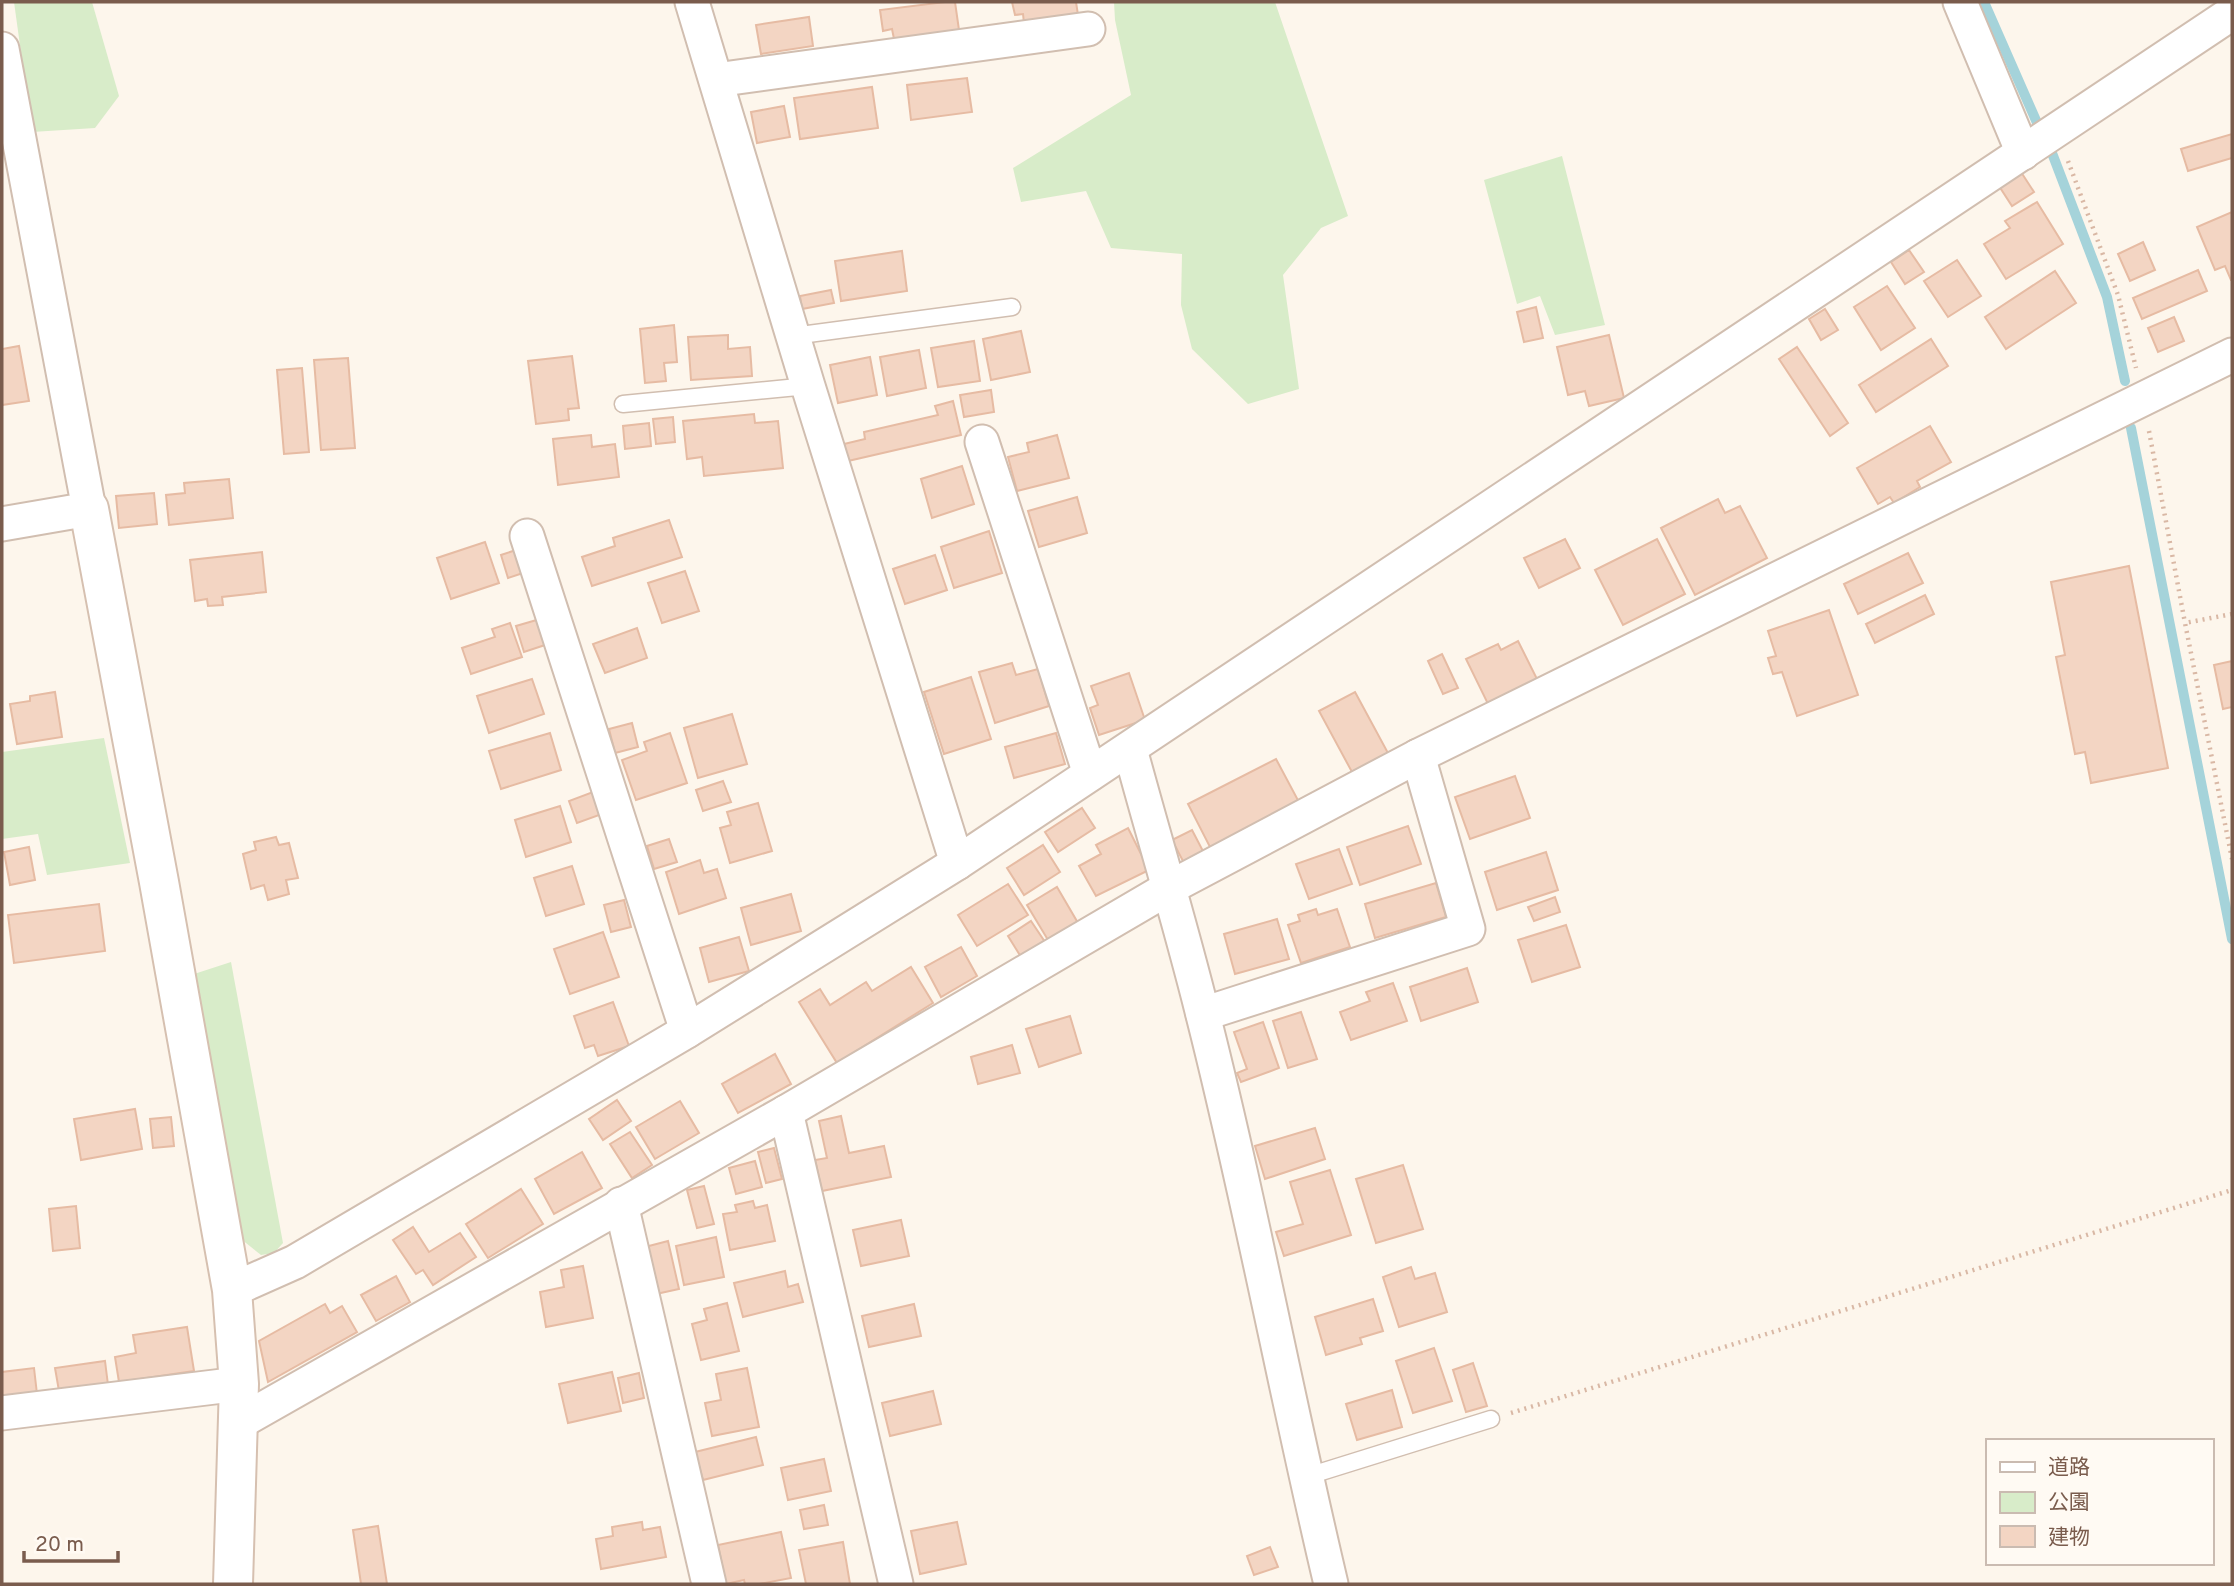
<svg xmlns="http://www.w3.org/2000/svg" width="2234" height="1586" font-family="Overpass,'Noto Sans JP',sans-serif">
<rect width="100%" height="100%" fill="#fdf6ec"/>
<g fill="#d8ecc9">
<polygon points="14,2 92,2 119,96 95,128 32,132"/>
<polygon points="1114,2 1275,2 1348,216 1321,228 1283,275 1299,389 1248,404 1192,349 1181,305 1182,254 1111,248 1086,191 1021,202 1013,168 1131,95 1115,20"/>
<polygon points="1562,156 1605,325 1555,335 1540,296 1517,304 1484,180"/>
<polygon points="104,738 130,863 47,875 38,834 2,839 2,752"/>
<polygon points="231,962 283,1243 274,1253 261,1255 241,1239 191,975"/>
</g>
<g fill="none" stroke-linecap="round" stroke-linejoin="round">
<g stroke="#a5d3da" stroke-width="10">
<polyline points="1984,2 2038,125"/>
<polyline points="2052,153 2107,297 2125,381"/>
<polyline points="2131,428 2232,939"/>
</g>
</g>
<g fill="#f3d5c3" stroke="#e6bba3" stroke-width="2">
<polygon points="945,2 955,2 959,30 894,39 892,29 883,31 880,10"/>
<polygon points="1012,2 1076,2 1078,15 1024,23 1023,14 1015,15"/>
<polygon points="809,17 813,46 761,54 756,25"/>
<polygon points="967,78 972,112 911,120 907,85"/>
<polygon points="872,87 878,128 800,139 794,98"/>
<polygon points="784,106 790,137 757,143 751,112"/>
<polygon points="2232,134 2232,158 2188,171 2181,149"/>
<polygon points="2021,172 2034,192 2012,206 1999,186"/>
<polygon points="2037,202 2063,244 2006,279 1984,244 2010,228 2005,221"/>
<polygon points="2232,212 2232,280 2231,280 2225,266 2215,270 2197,227"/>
<polygon points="2143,242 2155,270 2130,281 2118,254"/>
<polygon points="1909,250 1924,272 1905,284 1891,262"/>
<polygon points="902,251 907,291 841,301 835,261"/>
<polygon points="1957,260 1981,296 1948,317 1924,281"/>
<polygon points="2198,270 2207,291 2142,319 2133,298"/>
<polygon points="2055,271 2076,303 2006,349 1985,317"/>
<polygon points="1887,286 1915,328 1881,350 1854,307"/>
<polygon points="831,290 834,303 802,309 800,296"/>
<polygon points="1536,307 1543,338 1524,342 1517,312"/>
<polygon points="1825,309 1838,330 1821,340 1809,319"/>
<polygon points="2174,317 2184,341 2158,352 2148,328"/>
<polygon points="674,325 677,362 664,363 666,381 645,383 640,329"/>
<polygon points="1021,331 1030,372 991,380 983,339"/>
<polygon points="728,335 728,349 750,347 752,376 691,380 688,337"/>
<polygon points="1609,335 1624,398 1589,406 1585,391 1568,395 1557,347"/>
<polygon points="1931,339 1948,366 1876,412 1859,385"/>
<polygon points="974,341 980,381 938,387 931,348"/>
<polygon points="19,346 29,401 2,405 2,349"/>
<polygon points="1797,347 1848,423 1830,436 1779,359"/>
<polygon points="919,350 926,388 887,396 880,357"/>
<polygon points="572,356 579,408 568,409 569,420 536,424 528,361"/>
<polygon points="870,357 877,395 838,403 830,365"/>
<polygon points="348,358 355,448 321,450 314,360"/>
<polygon points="302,368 309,452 284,454 277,370"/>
<polygon points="991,390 994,412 964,417 960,395"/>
<polygon points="953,401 961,435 848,461 844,444 865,439 864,432 938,415 935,406"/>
<polygon points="754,414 755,423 778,421 783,468 704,476 702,457 687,459 683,421"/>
<polygon points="673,417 675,442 656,444 653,419"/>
<polygon points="649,423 651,446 625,449 623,426"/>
<polygon points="1930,426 1951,462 1917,481 1920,487 1894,503 1890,497 1878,504 1857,468"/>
<polygon points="591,435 592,447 615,444 619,477 558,485 553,439"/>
<polygon points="1057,435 1069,478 1017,491 1008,457 1029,452 1027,443"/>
<polygon points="962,466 974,504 932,518 921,479"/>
<polygon points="229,479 233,518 169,525 166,495 185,493 184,483"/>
<polygon points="154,493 157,524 119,528 116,496"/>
<polygon points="1077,497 1087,533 1039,547 1028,511"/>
<polygon points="1718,499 1725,513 1740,506 1767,558 1695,595 1661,528"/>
<polygon points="669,520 682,557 592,586 582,557 615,546 613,538"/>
<polygon points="989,531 1002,573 954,588 941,547"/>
<polygon points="1565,539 1580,568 1539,588 1524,558"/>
<polygon points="1657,539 1685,594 1623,625 1595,570"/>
<polygon points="485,542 499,583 451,599 437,558"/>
<polygon points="519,549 526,572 508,578 501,555"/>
<polygon points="262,552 266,592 222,597 223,605 208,606 207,599 195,601 190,560"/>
<polygon points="1908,553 1923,583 1858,614 1844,584"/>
<polygon points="935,555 947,590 905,604 893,569"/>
<polygon points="2129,566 2168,768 2091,783 2085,752 2075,754 2056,657 2065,655 2051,582"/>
<polygon points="685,571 699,611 662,623 648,583"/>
<polygon points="1925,595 1934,614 1875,643 1866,624"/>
<polygon points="1829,610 1858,695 1797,716 1782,672 1773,674 1768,658 1776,656 1768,631"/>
<polygon points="540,619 548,644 524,652 516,626"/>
<polygon points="510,623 522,657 471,674 462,648 495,637 492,629"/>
<polygon points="637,628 647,658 605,673 593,644"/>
<polygon points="1518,641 1538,681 1489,706 1466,659 1498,644 1501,650"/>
<polygon points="1442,654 1458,688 1443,694 1428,661"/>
<polygon points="2232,661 2232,707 2223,709 2214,665"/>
<polygon points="1012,663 1016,675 1038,669 1049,706 995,723 979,672"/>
<polygon points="1129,673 1145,720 1099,735 1090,708 1098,705 1091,686"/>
<polygon points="971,677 991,739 944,754 924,692"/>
<polygon points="532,679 544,714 489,733 477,696"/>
<polygon points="55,692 62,737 17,744 10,704 30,701 30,696"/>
<polygon points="1355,692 1388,753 1352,772 1319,711"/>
<polygon points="732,714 747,764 698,778 684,728"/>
<polygon points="632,723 638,747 615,753 609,729"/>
<polygon points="550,733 561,770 501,789 489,751"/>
<polygon points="670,733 687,783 636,800 622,760 647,751 644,742"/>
<polygon points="1056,733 1065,764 1014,778 1005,747"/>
<polygon points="1276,759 1300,804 1211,849 1188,804"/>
<polygon points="1515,776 1530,818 1470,839 1455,797"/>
<polygon points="723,781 731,802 703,811 696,790"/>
<polygon points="593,792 602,814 577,823 569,801"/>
<polygon points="758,803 772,851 730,863 720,828 731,825 727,812"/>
<polygon points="560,806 571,842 526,857 515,820"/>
<polygon points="1082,808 1095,828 1058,852 1045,832"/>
<polygon points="1408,826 1421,864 1360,885 1347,847"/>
<polygon points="1128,828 1149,870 1096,896 1079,866 1101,854 1096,845"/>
<polygon points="1192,830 1204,853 1184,863 1172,840"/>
<polygon points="276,837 279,845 289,843 298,878 286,880 289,894 268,900 264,885 251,889 243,854 256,850 254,842"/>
<polygon points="669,839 677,862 654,869 647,846"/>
<polygon points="1043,845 1060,872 1024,895 1007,868"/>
<polygon points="29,847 35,880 10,885 4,852"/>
<polygon points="1339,849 1352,884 1309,899 1296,864"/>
<polygon points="1546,852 1558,890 1497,910 1485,872"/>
<polygon points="700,860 704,873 717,869 726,898 679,914 666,872"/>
<polygon points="572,866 584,904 546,916 534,878"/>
<polygon points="1436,883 1446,917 1375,938 1365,904"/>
<polygon points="1008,884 1028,915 977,946 958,915"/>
<polygon points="1057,887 1078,923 1048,940 1027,905"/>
<polygon points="791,894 801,931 751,945 741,908"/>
<polygon points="1555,897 1560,912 1534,921 1528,907"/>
<polygon points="624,900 631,927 611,932 604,905"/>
<polygon points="99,904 105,951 14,963 8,915"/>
<polygon points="1316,909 1318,915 1337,909 1350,947 1301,963 1288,925 1300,921 1298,915"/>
<polygon points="1277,919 1289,959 1235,974 1224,934"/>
<polygon points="1031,921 1045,942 1021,957 1008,936"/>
<polygon points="1566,925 1580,967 1532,982 1518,940"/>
<polygon points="603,932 619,977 570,994 554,949"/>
<polygon points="739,937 749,971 709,982 700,948"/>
<polygon points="961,947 977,976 941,997 925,967"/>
<polygon points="911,967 933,1003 837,1063 799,1002 820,989 830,1005 866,982 872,991"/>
<polygon points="1467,968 1478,1002 1421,1021 1410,987"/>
<polygon points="1393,983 1407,1021 1351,1040 1340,1012 1370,1001 1366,992"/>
<polygon points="613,1002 629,1046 598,1056 594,1045 585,1048 574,1016"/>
<polygon points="1301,1012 1317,1059 1288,1068 1273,1021"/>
<polygon points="1070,1016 1081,1053 1039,1067 1026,1029"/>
<polygon points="1263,1022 1279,1068 1241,1082 1237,1073 1247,1069 1234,1032"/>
<polygon points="1012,1045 1020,1073 978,1084 971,1057"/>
<polygon points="775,1054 791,1084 738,1113 722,1084"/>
<polygon points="617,1100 631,1121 603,1140 589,1119"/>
<polygon points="680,1101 699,1133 655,1159 636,1127"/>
<polygon points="135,1109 142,1149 81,1160 74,1119"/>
<polygon points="841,1116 849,1153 884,1146 891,1177 822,1191 815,1160 827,1158 819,1121"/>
<polygon points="171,1117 174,1146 153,1148 150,1119"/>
<polygon points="1315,1128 1325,1159 1265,1179 1255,1146"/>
<polygon points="630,1132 652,1165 632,1178 610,1144"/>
<polygon points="774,1148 782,1179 766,1183 758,1152"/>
<polygon points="582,1152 602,1188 554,1214 535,1179"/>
<polygon points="755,1161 762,1187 736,1194 729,1168"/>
<polygon points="1403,1165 1423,1229 1376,1243 1356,1179"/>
<polygon points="1330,1170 1351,1235 1284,1256 1276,1232 1303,1224 1290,1182"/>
<polygon points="704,1186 714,1224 697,1228 687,1190"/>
<polygon points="521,1189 543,1224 488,1258 466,1224"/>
<polygon points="753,1201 755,1208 767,1205 775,1241 730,1250 723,1214 737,1212 735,1205"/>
<polygon points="76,1206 80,1248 53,1251 49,1209"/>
<polygon points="901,1220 909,1256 861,1266 853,1230"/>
<polygon points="413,1227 429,1252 460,1233 476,1257 433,1285 423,1270 416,1274 393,1240"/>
<polygon points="716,1237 724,1277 684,1285 676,1246"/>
<polygon points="668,1241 679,1289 656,1294 645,1247"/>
<polygon points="583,1266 593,1318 546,1327 540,1292 564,1287 561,1270"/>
<polygon points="1411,1267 1415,1279 1435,1273 1447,1312 1399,1327 1383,1277"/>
<polygon points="785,1271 788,1287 798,1284 803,1302 743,1317 734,1283"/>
<polygon points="396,1276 410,1302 376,1321 361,1295"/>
<polygon points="1373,1299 1383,1331 1360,1338 1362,1344 1326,1355 1315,1317"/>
<polygon points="727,1303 739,1351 701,1360 692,1324 707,1320 704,1309"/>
<polygon points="325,1304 330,1313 342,1306 357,1332 268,1382 259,1341"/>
<polygon points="914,1304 921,1336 869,1347 862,1316"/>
<polygon points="187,1327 194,1371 119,1382 115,1357 136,1353 133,1335"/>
<polygon points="1434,1348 1452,1401 1413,1413 1396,1361"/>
<polygon points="105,1361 108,1385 59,1391 55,1368"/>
<polygon points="1473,1363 1487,1406 1466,1412 1453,1370"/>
<polygon points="34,1368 37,1394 2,1398 2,1372"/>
<polygon points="747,1368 759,1427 712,1436 705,1403 721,1400 716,1374"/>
<polygon points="612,1372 621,1411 568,1423 559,1384"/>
<polygon points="639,1373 644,1398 623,1403 618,1378"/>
<polygon points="1392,1390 1402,1427 1357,1440 1346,1404"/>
<polygon points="933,1391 941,1424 890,1436 882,1403"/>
<polygon points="756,1437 763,1465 703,1480 695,1452"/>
<polygon points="824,1459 831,1491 788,1500 781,1468"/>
<polygon points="824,1505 828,1525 804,1529 800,1510"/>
<polygon points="642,1522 643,1530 660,1527 666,1557 601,1569 596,1539 613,1536 612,1527"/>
<polygon points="957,1522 966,1564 920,1574 911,1531"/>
<polygon points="378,1526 387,1584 361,1584 353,1530"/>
<polygon points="781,1532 791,1578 759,1584 745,1584 744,1580 726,1584 718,1545"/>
<polygon points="843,1542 850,1584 806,1584 799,1550"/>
<polygon points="1270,1547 1278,1567 1254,1575 1247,1556"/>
</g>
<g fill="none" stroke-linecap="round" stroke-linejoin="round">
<g stroke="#d1beb0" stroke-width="19">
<g id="lane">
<polyline points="793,336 1012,307"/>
<polyline points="623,404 808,386"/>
<polyline points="1305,1477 1491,1419"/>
</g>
</g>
<g stroke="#d1beb0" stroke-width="37">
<g id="street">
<polyline points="692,2 808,386 957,863"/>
<polyline points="1960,2 2023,153"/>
<polyline points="2,49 89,509 2,524"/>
<polyline points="716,80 1088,29"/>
<polyline points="982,442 1090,774"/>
<polyline points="527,536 687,1031"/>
<path d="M 1130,749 C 1154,838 1181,926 1203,1015 C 1251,1204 1286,1395 1331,1584"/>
<polyline points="1203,1014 1468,929 1418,756"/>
<polyline points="786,1112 896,1584"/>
<polyline points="621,1204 709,1584"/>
<polyline points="232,1290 295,1262 687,1031 957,863 2232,13"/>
<polyline points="2,1413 239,1384"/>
<polyline points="238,1423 786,1112 1167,889 1418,756 2232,355"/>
</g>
</g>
<g stroke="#d6c0b0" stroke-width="42">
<polyline id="secondary" points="89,509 159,882 232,1290 239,1384 233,1584"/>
</g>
<g stroke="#d9b8a5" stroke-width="4.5" stroke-dasharray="2 5" stroke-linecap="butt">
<polyline points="2068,161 2118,295 2136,368"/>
<polyline points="2149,431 2185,623"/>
<polyline points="2232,614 2185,623 2232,859"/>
<polyline points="1511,1413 2232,1190"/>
</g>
<use href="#lane" stroke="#fff" stroke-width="16"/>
<use href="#street" stroke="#fff" stroke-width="33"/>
<use href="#secondary" stroke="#fff" stroke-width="38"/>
</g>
<rect width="2234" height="1586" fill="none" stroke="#7a5c4d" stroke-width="7"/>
<rect x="1986" y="1439" width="228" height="126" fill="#fffaf3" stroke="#cabbb1" stroke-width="2"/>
<rect x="2000" y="1462" width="35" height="10" fill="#ffffff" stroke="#cabbb1" stroke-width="2"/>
<text x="2048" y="1474" font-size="21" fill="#7a5c4d">道路</text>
<rect x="2000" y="1492" width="35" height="21" fill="#d8ecc9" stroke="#cabbb1" stroke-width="2"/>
<text x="2048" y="1509" font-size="21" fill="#7a5c4d">公園</text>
<rect x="2000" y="1526" width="35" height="21" fill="#f3d5c3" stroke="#cabbb1" stroke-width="2"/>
<text x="2048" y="1544" font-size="21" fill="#7a5c4d">建物</text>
<path d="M24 1551v10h94v-10" fill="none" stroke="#7a5c4d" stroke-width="3.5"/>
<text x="35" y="1551" font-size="21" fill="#7a5c4d" stroke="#fffaf3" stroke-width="5" paint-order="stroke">20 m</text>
</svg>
